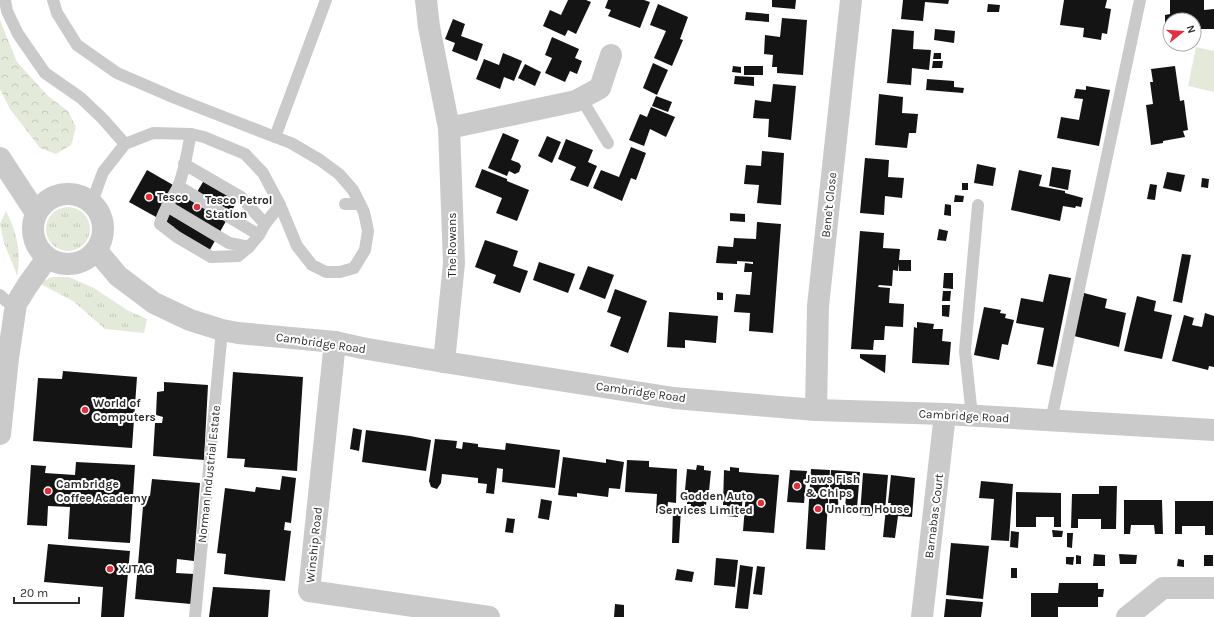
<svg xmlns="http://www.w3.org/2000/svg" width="1214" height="617" font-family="Karla,sans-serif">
<defs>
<pattern id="grass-tufts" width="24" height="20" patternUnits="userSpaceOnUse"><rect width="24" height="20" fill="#e3eada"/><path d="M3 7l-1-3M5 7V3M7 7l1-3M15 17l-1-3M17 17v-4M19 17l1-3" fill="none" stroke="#c3c9bb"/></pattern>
<pattern id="forest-crowns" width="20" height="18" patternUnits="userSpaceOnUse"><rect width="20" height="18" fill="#e3eada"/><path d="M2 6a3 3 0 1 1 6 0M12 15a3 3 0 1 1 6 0" fill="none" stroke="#c3c9bb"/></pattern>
</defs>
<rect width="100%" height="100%" fill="#fff"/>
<g fill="url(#grass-tufts)">
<circle cx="68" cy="229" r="22"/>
<path d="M 6,211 C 16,231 22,252 17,275 L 4,243 L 0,224 Z"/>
<polygon points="52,277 69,277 94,288 127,310 147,319 144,333 105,329 73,301 39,283"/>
</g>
<polygon fill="url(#forest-crowns)" points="0,20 17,62 48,96 68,111 76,127 71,145 56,154 40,148 10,109 0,89"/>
<polygon fill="#e3eada" points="1196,47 1214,51 1214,92 1188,86"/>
<g fill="#141414">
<polygon points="568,0 586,0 591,2 576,34 568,30 565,36 543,26 550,10 561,15"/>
<polygon points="608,0 644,0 650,2 640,28 608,16 611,10 605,8"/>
<polygon points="772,0 796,0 795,9 772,7"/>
<polygon points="903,0 949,0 948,4 925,2 923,21 901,19"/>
<polygon points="1064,0 1107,0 1105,8 1111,9 1107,34 1102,33 1101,40 1083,37 1084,28 1060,25"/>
<polygon points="1170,0 1204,0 1204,10 1214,9 1214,29 1194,29 1194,20 1170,20 1170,30 1165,30 1165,15 1170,14"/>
<polygon points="658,4 688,17 680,39 683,40 672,66 654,58 666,31 650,25"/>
<polygon points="988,4 1000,5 999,12 987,12"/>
<polygon points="746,12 769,14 769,22 745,20"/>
<polygon points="782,18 807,20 803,75 777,73 777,67 772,67 773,55 764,54 765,35 780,37"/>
<polygon points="453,19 465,24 461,36 483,44 477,61 452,51 455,43 445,39"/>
<polygon points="892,29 914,31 913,49 931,50 929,70 912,68 911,85 887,83"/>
<polygon points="935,29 955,31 954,43 934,40"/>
<polygon points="552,37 579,49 575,58 582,61 577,74 570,71 565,82 545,73 552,58 545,55"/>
<polygon points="503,53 522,61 514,81 504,77 500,89 476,79 484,59 499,65"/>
<polygon points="934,53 941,53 941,59 933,59"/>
<polygon points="933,61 943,61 942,68 932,68"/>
<polygon points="653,63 668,70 657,95 643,88"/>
<polygon points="525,64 541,72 535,86 518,78"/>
<polygon points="733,66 741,67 741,73 732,72"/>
<rect x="744" y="66" width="19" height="9"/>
<polygon points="1175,66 1180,101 1184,100 1188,130 1183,131 1185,137 1163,141 1163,143 1151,145 1146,105 1153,104 1150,82 1153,82 1151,69"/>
<polygon points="735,76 754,77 754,86 734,84"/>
<polygon points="927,79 954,81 954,87 964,88 963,93 926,90"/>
<polygon points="773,84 796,86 791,140 768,137 769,119 753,118 755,100 771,102"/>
<polygon points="1086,86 1110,90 1099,146 1057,138 1061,117 1079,120 1083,99 1074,98 1076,89 1086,90"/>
<polygon points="879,94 903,97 902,113 918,114 916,133 909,133 907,148 875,145"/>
<polygon points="656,96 672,102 668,112 652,106"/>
<polygon points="651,107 675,117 666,137 650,129 644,146 629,140 640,114 647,117"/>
<polygon points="503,133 519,140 511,160 519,163 521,166 519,172 515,174 509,171 507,176 488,168"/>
<polygon points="547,136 561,142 552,163 538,156"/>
<polygon points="566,139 593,150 588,162 597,166 588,187 570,180 576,167 558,159"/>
<polygon points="631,147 646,153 636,180 631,178 622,201 593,188 601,170 619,177"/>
<polygon points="762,151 784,153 781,205 757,203 759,185 744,184 746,165 761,166"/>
<polygon points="865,158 889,160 888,177 904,178 902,198 885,196 884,215 860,213"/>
<polygon points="977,164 996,168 993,186 974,183"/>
<polygon points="1052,167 1071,170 1068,190 1049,186"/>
<polygon points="482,169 507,179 507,181 529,190 517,221 496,213 502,198 475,187"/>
<polygon points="147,170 194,197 206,177 240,196 207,255 170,234 174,227 129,202"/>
<polygon points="1019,170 1042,175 1039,186 1065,191 1065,193 1083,198 1081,207 1076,206 1075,208 1063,206 1060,221 1011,210"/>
<polygon points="1167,172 1185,175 1181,192 1163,188"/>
<polygon points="1202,178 1209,179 1208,188 1201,187"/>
<rect x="962" y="183" width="6" height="7"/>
<polygon points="1150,184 1157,185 1155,200 1147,199"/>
<polygon points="955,195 964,196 963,202 954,202"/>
<polygon points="945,204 951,205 951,216 944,215"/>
<polygon points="730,213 745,214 745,222 730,221"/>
<polygon points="757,222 781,224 773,333 749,331 750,313 734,312 736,294 750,295 752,272 744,272 745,263 753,264 753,262 737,261 737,264 716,263 718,246 733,247 734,238 756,239"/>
<polygon points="939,229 948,231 946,241 937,240"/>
<polygon points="860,231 884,233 883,248 900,249 899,260 911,260 911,271 899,271 898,263 898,271 893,270 892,286 879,285 878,287 890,288 889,303 904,304 903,327 885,326 884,340 874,340 873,350 851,349"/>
<polygon points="485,240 518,251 513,266 528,271 520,293 493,283 496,275 475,267"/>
<polygon points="1182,254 1191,255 1182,303 1173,301"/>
<polygon points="539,262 575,274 568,293 533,280"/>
<polygon points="588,266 614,275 605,299 579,289"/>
<polygon points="944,273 953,273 953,289 943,288"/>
<polygon points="1049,274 1071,278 1053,367 1037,364 1044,328 1016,323 1021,298 1043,302"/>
<polygon points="615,289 647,301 628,353 610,346 621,317 607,312"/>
<polygon points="943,291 951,291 950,301 942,301"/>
<polygon points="717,292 723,293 723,300 717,300"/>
<polygon points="1084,293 1107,299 1105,308 1126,313 1119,347 1074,336"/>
<polygon points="1137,296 1156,301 1154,311 1172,315 1162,359 1124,351"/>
<polygon points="942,305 950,305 949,317 942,316"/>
<polygon points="984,307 1001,310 1000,313 1006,314 1005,318 1014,320 1008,345 1002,344 999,360 974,355"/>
<polygon points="669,312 718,316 716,343 685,340 685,348 667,347"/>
<polygon points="1205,313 1214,316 1214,367 1209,366 1208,370 1172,361 1184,315 1194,318 1192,325 1202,327"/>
<polygon points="917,322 934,324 933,329 943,329 942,341 951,342 949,365 912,363 914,327 917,328"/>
<polygon points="860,354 886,355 885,373 860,358"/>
<polygon points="63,371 137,377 132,448 33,441 38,378 62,379"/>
<polygon points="233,372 303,377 297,471 244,467 245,459 227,458"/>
<polygon points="164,382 208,385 204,460 153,456 155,423 162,423 163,417 156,415 157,392 164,391"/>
<polygon points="353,428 362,430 359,451 350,449"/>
<polygon points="366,430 410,436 431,440 426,471 362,462"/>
<polygon points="435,439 457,441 456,448 462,449 463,442 478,444 478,447 505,450 506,443 560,450 555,488 502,482 503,469 497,468 494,494 486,493 487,484 478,483 478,478 442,474 441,483 437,489 431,487 429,481"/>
<polygon points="563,457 606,463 606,459 624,462 620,489 609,488 608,497 577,493 577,497 558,495"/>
<polygon points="627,460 649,461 649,467 677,469 676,503 668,502 667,514 656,513 657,494 625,492"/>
<polygon points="76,462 135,465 130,543 68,539 70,507 48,506 47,526 27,525 31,465 46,466 45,473 75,475"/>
<polygon points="697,465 704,466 704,470 711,471 709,491 708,491 706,505 704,504 703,515 690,514 691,504 687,504 688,490 685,490 687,469 696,470"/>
<polygon points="730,467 739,468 739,472 779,475 774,533 743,531 746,493 743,493 742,506 739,506 738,517 726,516 727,505 723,505 724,470 730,471"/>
<polygon points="811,469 830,470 825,550 806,549"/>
<polygon points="790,470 807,471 804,503 787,502"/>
<polygon points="831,470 860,472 857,508 845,507 846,497 839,496 838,505 829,504"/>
<polygon points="863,473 888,475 885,511 873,510 872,516 860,515"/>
<polygon points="891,475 915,478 912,517 898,516 895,538 883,537 886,508 890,508 891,503 888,503"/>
<polygon points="282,476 296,478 291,523 285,522 284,530 291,531 285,581 224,574 226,554 217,553 225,488 255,492 256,487 280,490"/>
<polygon points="152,479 200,483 194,561 177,559 176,573 194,574 191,604 135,599 144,495 150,496"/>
<polygon points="981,481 1013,484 1009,541 991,540 994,499 979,498"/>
<polygon points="1099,486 1117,486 1116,529 1101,529 1101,519 1078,519 1078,528 1071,528 1072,494 1099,494"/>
<polygon points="1016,492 1061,493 1061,527 1054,527 1054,517 1036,517 1036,527 1016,527"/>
<polygon points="541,499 552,501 549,520 538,518"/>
<polygon points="1124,500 1162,500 1163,534 1155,534 1154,525 1131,525 1130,534 1124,534"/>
<polygon points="1175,501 1213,501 1213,535 1205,535 1205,526 1182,526 1182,534 1175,534"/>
<polygon points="673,509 681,509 679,543 672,543"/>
<polygon points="507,518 515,519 513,533 505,532"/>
<polygon points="1052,530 1063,531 1062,537 1053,537"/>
<polygon points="1011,531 1019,532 1018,548 1010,547"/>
<polygon points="1067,533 1073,533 1072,548 1067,547"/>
<polygon points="951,543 989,546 983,599 946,595"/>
<polygon points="48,544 130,551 124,617 101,617 103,587 44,582"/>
<polygon points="1094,554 1105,555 1105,566 1093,566"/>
<polygon points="1119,554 1137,555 1136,564 1120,564"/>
<polygon points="1076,555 1081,556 1081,564 1076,564"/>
<rect x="1204" y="555" width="9" height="11"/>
<polygon points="1066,557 1074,557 1073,565 1066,564"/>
<polygon points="716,558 738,560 735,587 714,585"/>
<polygon points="1178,559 1184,560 1184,567 1177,566"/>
<polygon points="740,565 753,567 748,609 735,608"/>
<polygon points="757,566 765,567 762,595 753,594"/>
<rect x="1011" y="568" width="6" height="10"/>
<polygon points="677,569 694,572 692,582 675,580"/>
<polygon points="1059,583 1098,583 1098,589 1104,589 1103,597 1098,597 1098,607 1058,607 1058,617 1031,617 1031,593 1058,593"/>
<polygon points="213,587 270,590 268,617 209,617"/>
<polygon points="946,599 983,602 981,617 944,617"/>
<polygon points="615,604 624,605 624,617 614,617"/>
</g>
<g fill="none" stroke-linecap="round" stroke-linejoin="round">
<g stroke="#cacaca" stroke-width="12">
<polyline points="5,0 7,11 18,34 45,73 81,98 103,119 125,144"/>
<polyline points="53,0 57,13 77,45 117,73 175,98 275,137 326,0"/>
<polyline points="581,98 608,143"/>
<path d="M 191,134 C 187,151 185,170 178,187 C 172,199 163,210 160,224 L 177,237 L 211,257 L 238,256 L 249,247 L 259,235 L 265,224 L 280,205"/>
<polyline points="184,164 241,197 265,224"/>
<polyline points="178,186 259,235"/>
<polyline points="92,202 103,172 125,144 153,133 191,134 204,137 245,154 263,173 280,205 297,246 312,265 326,272 340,272 354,268 365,250 368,231 364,212 353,190 339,174 320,160 291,143 275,137"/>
<polyline points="345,204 360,204"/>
<polyline points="167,206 229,243 249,247"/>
<polyline points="0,295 6,301 16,304"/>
<polyline points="972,416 965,351 978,205"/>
<polyline points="1051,421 1140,0"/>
<polyline points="195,617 222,330"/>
</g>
<g stroke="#cacaca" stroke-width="22">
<polyline points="426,0 429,27 449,128 454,263 444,362"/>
<polyline points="449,128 576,101 600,88 611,55"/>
<polyline points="335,342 309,591 489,617"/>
<polyline points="816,410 818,306 851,0"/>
<polyline points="0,434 8,358 16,304 27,286 47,258"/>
<polyline points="922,617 945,414"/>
<polyline points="1127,617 1163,588 1214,588"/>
</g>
<g stroke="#cacaca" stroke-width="22">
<polyline points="0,158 36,213"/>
<circle cx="68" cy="229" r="35"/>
<polyline points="97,251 118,276 154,303 190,320 222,330 238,333 335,342 362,348 444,362 674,398 816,410 945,414 1214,430"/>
</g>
</g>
<g fill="#e32f3a" stroke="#fff" stroke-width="1.5">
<circle cx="149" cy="197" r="4"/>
<circle cx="197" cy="207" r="4"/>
<circle cx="85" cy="410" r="4"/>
<circle cx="797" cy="486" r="4"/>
<circle cx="48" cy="491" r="4"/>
<circle cx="761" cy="503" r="4"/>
<circle cx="818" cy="509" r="4"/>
<circle cx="110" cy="569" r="4"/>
</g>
<g text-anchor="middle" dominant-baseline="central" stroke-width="4" stroke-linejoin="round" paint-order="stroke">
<g font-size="12" font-weight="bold" fill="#2d2d2d" stroke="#fff" text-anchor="start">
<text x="157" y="197">Tesco</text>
<text x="205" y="200">Tesco Petrol<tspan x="205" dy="14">Station</tspan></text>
<text x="93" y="403">World of<tspan x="93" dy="14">Computers</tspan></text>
<text x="805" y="479">Jaws Fish<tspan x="805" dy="14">&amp; Chips</tspan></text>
<text x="56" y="484">Cambridge<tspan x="56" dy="14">Coffee Academy</tspan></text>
<text x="753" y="496" text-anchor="end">Godden Auto<tspan x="753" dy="14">Services Limited</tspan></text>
<text x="826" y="509">Unicorn House</text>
<text x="118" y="569">XJTAG</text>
</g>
<g font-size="12" fill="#2d2d2d" stroke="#fff">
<text transform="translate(829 205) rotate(-84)">Bene't Close</text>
<text transform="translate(452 245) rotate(-90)">The Rowans</text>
<text transform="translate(321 343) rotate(8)">Cambridge Road</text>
<text transform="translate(641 392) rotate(8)">Cambridge Road</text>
<text transform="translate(964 416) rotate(3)">Cambridge Road</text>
<text transform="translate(209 474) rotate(-84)">Norman Industrial Estate</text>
<text transform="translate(934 516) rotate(-83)">Barnabas Court</text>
<text transform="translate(314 545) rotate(-84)">Winship Road</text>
</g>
</g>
<g transform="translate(1182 32) rotate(73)"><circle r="19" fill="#ffffff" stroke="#ababab"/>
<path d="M0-3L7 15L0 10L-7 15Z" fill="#e32f3a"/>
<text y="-6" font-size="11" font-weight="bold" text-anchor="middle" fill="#2d2d2d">N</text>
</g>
<path d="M14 597v6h65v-6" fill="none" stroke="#2d2d2d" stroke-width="2"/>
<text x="20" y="597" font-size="12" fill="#2d2d2d" stroke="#ffffff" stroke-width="3" paint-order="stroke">20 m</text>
</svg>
